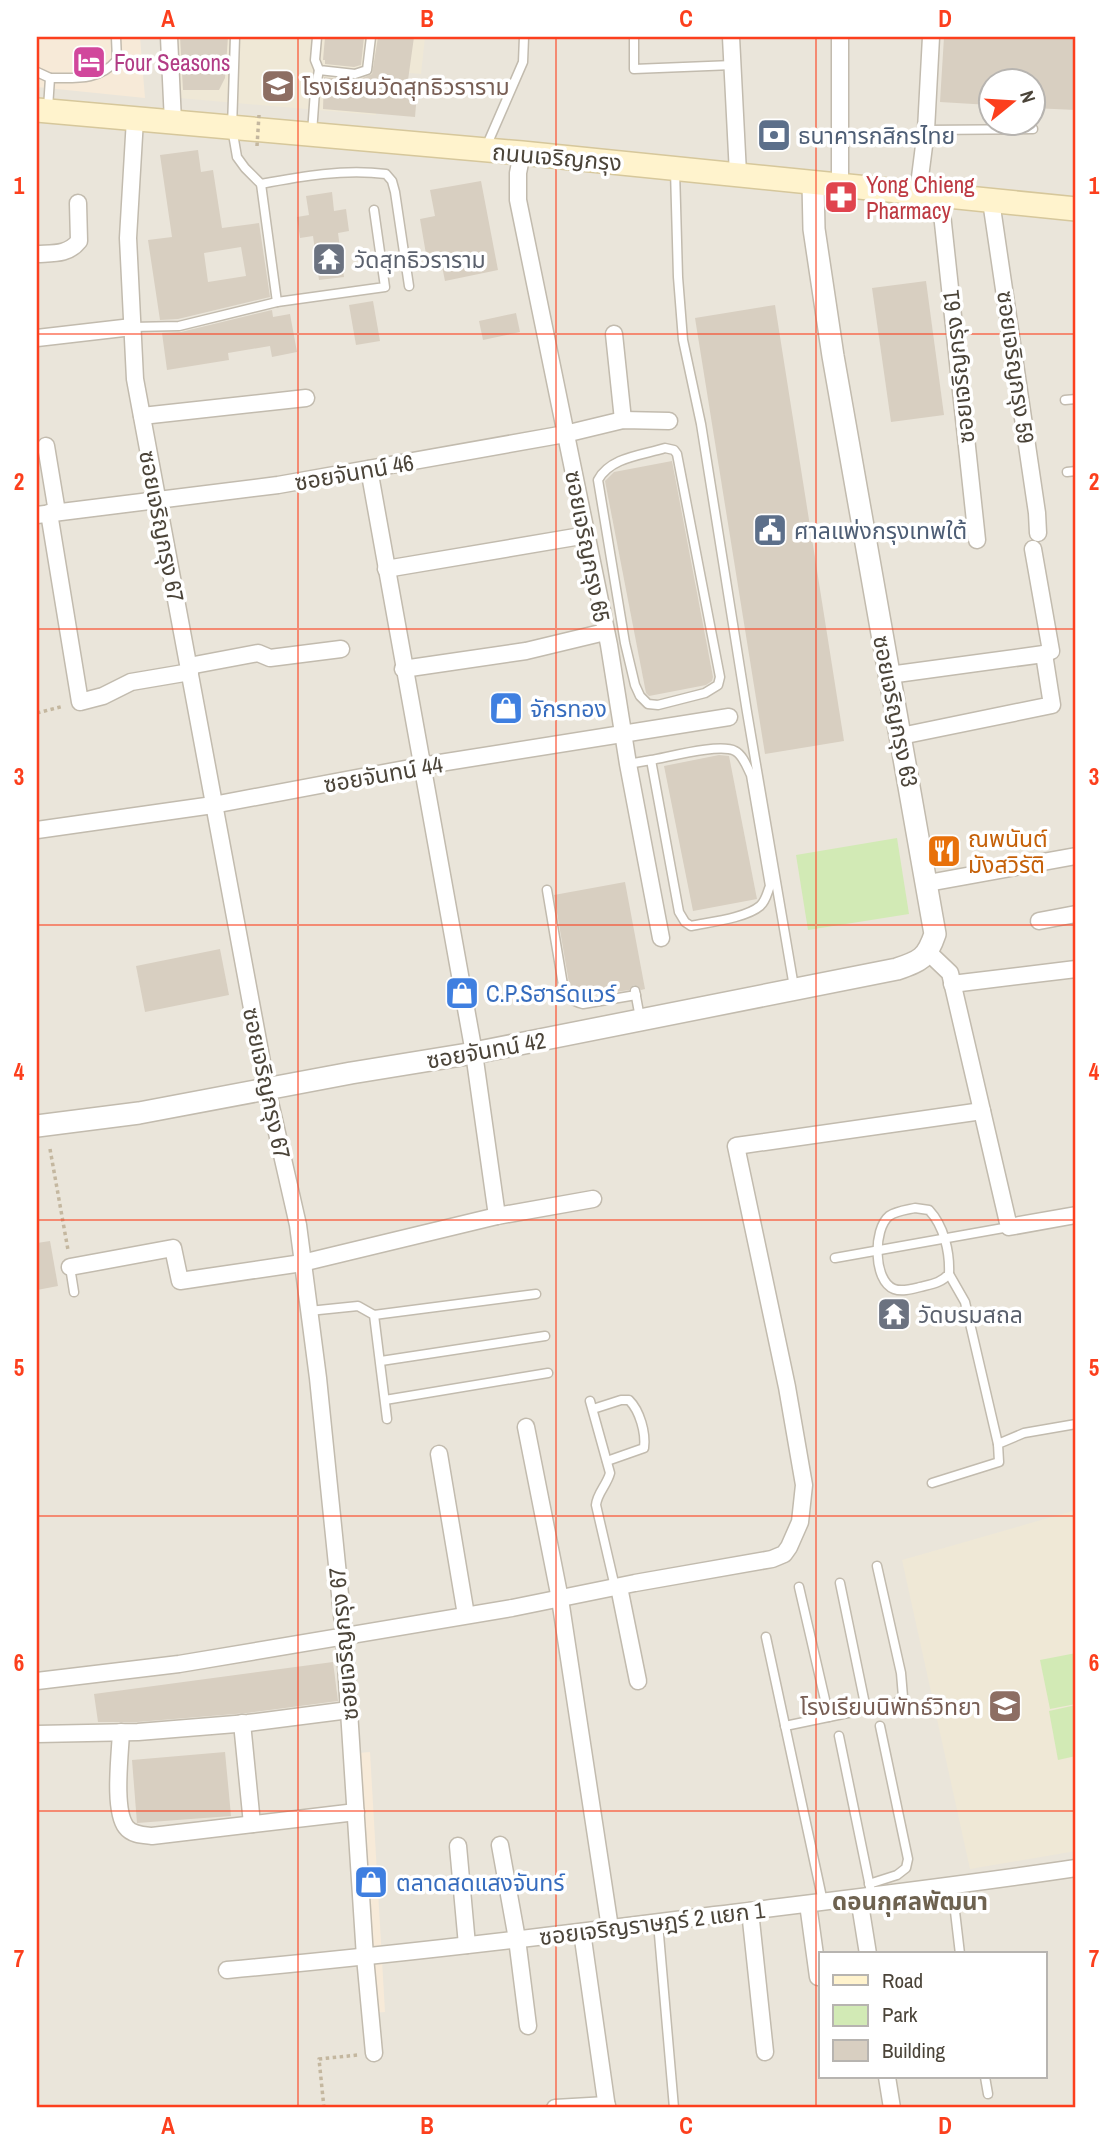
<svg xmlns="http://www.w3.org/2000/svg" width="1113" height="2145" font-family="'Archivo Narrow','Noto Sans Thai',sans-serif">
<rect width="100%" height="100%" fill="#f6f3ec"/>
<path fill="#eae5da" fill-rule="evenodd" d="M 37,37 L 1076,37 L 1076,2108 L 37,2108 ZM 990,80 L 1032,80 L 1032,122 L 990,122 ZM 821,1954 L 1045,1954 L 1045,2077 L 821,2077 Z"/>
<g fill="#f7ead8">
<polygon points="37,37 140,37 145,98 37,87"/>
<polygon points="370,1752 385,2012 372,2013 358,1753"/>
</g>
<g fill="#efe8d6">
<polygon points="176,37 425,37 421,74 378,70 376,115 179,98"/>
<polygon points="1076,1510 1076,1851 970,1869 902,1560"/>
</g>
<g fill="#d2eab5">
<polygon points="897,838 909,914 808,930 796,855"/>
<polygon points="1076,1653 1076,1704 1050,1709 1040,1660"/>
<polygon points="1076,1705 1076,1756 1058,1760 1049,1711"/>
</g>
<g fill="#d8cfc1" fill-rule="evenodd">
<polygon points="180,37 228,37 225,78 219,90 183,90"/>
<polygon points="325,37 364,37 361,65 354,67 325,64 325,60 323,60"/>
<polygon points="378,37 414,37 408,80 418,81 415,117 323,109 324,77 355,81 372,74"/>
<polygon points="944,37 1076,37 1076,110 1032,108 1032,80 990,80 990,105 940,102"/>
<path d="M 198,150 L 201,172 L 213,170 L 222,228 L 259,223 L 270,297 L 178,319 L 160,320 L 148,240 L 172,237 L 160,155 ZM 241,247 L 246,276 L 208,282 L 204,253 Z"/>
<polygon points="481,181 498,270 445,281 439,251 426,254 420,219 435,216 430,190"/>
<polygon points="332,192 334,211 346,209 349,231 338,233 344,277 319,280 313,236 300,238 297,217 309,215 306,196"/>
<polygon points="926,281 944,415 891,422 872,288"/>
<polygon points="373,301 380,341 356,345 349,305"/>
<polygon points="775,305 844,741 765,754 695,318"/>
<polygon points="272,310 273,317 290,314 297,352 272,357 270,346 228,353 229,360 167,370 162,333 181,332"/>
<polygon points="516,313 520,332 483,340 479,321"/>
<polygon points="672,461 713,677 712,681 706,685 649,696 646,693 605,481 614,472"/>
<polygon points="719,755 729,756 757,899 693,911 664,766"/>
<polygon points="625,882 645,989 641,990 634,985 629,990 581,997 575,993 569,983 554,895"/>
<polygon points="220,949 229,995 145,1012 136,966"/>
<polygon points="50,1241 58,1286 37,1290 37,1243"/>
<polygon points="333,1662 338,1701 247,1713 137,1722 98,1722 94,1694"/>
<polygon points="225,1752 231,1816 137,1823 132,1760"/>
</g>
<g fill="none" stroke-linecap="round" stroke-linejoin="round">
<g stroke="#c2bbae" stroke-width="11">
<g id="service">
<polyline points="235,37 232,128 237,157 245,168 261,184 277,302"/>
<polyline points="317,37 315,60 319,70 355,74 367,70 371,37"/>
<polyline points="634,37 634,69 733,65"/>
<polyline points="37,72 50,78 48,108"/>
<path d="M 50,78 C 76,78 99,81 117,60 L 116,37"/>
<polyline points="926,130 1033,129"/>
<polyline points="312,133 315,91 319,70"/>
<polyline points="486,147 523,62 524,37"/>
<polyline points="675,170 678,277 683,340 701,424 747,712 794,987"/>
<path d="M 261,184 C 303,176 343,169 386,174 L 392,181 L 395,192 L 409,286"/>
<polyline points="132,327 179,326 277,302 385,287 374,210"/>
<polyline points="1065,400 1076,399"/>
<path d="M 665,448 L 674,450 L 677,454 L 720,677 L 718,685 L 705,693 L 658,705 L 648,704 L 640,696 L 635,685 L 625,643 L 598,480 C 610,457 643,455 665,448 Z"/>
<polyline points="1067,472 1076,471"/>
<path d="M 628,764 L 651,760 L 679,912 L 685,922 L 691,926 C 710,922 746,918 760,906 C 766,901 767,893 770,886 L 751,775 C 747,767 743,755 735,751 C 720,743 669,757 651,760"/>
<path d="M 547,890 L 563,985 C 567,996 571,1001 583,1004 L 636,995"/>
<polyline points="635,991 640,1018"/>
<path d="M 915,1208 L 929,1210 C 944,1226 950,1252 949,1274 C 941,1283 932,1284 920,1287 C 912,1289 902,1292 894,1289 C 873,1281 873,1229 889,1216 C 896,1211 906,1210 915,1208 Z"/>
<polyline points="835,1258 1009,1227"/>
<polyline points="70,1267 74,1292"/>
<polyline points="949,1274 965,1302 998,1444"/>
<polyline points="309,1311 358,1306 374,1315 387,1419"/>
<polyline points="374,1315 536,1294"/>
<polyline points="381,1361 545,1336"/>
<polyline points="385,1400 548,1373"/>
<path d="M 590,1401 L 610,1473 C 607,1485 597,1493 596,1505 L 615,1587"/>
<path d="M 593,1409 L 621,1400 L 629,1400 C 640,1411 646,1433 644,1448 L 607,1461"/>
<polyline points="932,1483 999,1462 998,1444 1024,1433 1076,1424"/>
<polyline points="840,1583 866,1709"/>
<polyline points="799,1587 829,1717"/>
<polyline points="766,1637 823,1902"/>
<polyline points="785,1726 896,1703 903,1697 901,1673 877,1566"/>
<polyline points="839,1736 870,1887"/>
<polyline points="869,1884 897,1875 906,1868 908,1859 880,1726"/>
<polyline points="952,1886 960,1954"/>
<polyline points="658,1923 674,2108"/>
<polyline points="985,2077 988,2094"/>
</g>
</g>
<g stroke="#c2bbae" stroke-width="19">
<g id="minor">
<polyline points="169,37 173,122"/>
<polyline points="731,37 738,174"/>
<polyline points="840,37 840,185"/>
<polyline points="135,119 128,238 135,379 267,1089 298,1225 318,1378 344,1634 365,1957 374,2053"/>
<polyline points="522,153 518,173 518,200 609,645 628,764 661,938"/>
<polyline points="918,193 926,130 931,37"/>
<polyline points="940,195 977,540"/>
<polyline points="991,201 1037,513 1038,533"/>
<path d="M 37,254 C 53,253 68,255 79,241 L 78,203"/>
<polyline points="614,334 623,420"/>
<polyline points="37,338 132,327"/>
<polyline points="142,416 306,398"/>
<polyline points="46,446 57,512"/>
<polyline points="369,469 474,1053 497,1216"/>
<polyline points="49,513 80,702 103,696 131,682 190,672"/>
<polyline points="37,515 278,485 565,434 623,420 669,421"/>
<polyline points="386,569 587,535"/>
<polyline points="189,666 258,653 270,658 341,649"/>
<polyline points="403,669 526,651 605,632"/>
<polyline points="889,675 1044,654 1051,651 1033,549"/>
<polyline points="901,736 1052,705 1044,654"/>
<polyline points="37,830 213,805 421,766 729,717"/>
<polyline points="928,883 1076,856"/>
<polyline points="1039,921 1076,914"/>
<polyline points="929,953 950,973 1009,1227 1076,1215"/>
<polyline points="952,984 1076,969"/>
<polyline points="70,1267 173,1248 180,1281 302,1263 497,1216 593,1199"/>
<polyline points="526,1427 560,1599 610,1928"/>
<polyline points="439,1454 466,1615"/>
<polyline points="619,1587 638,1681"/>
<polyline points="37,1681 179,1664 512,1608 635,1583 772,1559 784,1554 789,1547 800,1522 804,1485 787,1387 736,1146 982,1111"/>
<polyline points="242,1723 252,1824"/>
<path d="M 121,1732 C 120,1755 113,1810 126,1827 C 132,1835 143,1835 152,1836 L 356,1812"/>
<polyline points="37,1734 138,1732 248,1723 349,1710"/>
<polyline points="500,1845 517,1939 528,2026"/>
<polyline points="458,1846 467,1945"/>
<polyline points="859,1898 868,1954"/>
<polyline points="808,1904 818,1977"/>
<polyline points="750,1911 765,2052"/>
<polyline points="582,1932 607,2108"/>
<path d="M 227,1970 C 390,1955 552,1936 715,1915 C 836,1900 956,1886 1076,1868"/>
<polyline points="887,2077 892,2108"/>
<polyline points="555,2108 607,2105"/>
</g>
</g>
<g stroke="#c2bbae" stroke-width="24">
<path id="tertiary" d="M 37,1126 L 139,1113 L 351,1073 L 474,1053 L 897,969 C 921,961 927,958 935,934 L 833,356 L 814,229 L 813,183"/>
</g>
<g stroke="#d6c79b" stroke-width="26">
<polyline id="secondary" points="37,110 522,153 1076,209"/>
</g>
<g stroke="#c4b79f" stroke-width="3.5" stroke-dasharray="3.5 3.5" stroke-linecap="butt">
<polyline points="37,713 64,706"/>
<polyline points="50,1149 68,1250"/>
<polyline points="324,2108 319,2059 358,2055"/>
</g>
<use href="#service" stroke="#fff" stroke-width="8"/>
<use href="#minor" stroke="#fff" stroke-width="16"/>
<use href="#tertiary" stroke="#fff" stroke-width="21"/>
<use href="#secondary" stroke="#fff3cd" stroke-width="23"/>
<polyline stroke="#c4b79f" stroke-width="3.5" stroke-dasharray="3.5 3.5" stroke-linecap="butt" points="257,146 259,115"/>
</g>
<path fill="none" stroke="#fc3f1d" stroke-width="2" stroke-opacity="0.55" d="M 298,37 L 298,2108M 556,37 L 556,2108M 816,37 L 816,2108M 37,334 L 1076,334M 37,629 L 1076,629M 37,925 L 1076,925M 37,1220 L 1076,1220M 37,1516 L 1076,1516M 37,1811 L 1076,1811"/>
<defs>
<g id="hotel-square" transform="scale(1.75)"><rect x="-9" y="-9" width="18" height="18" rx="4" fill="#d1479c" stroke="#fff"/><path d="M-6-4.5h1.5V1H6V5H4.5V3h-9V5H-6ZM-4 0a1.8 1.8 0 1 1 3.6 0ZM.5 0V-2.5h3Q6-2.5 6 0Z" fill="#fff"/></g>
<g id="school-square" transform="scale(1.75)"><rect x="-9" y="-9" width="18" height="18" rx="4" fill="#8d6e63" stroke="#fff"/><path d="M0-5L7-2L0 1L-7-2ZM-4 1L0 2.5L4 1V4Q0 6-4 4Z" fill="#fff"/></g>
<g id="bank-square" transform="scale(1.75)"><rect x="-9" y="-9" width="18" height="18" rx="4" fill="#5c6f8a" stroke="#fff"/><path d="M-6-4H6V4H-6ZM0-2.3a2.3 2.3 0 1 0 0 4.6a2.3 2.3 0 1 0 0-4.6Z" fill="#fff"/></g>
<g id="pharmacy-square" transform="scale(1.75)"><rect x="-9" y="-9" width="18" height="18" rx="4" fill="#e0444e" stroke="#fff"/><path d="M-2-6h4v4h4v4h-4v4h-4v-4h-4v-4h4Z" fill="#fff"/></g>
<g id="temple-square" transform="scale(1.75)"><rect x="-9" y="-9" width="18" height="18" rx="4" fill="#6b7280" stroke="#fff"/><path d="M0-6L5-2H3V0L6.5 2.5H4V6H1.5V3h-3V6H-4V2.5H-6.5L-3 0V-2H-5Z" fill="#fff"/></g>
<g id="civic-square" transform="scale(1.75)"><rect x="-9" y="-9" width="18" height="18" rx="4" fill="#5c6f8a" stroke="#fff"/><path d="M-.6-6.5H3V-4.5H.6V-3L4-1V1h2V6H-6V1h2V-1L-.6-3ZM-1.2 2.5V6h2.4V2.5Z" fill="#fff"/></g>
<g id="shop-square" transform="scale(1.75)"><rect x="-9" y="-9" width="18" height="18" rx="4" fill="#3f7fe0" stroke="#fff"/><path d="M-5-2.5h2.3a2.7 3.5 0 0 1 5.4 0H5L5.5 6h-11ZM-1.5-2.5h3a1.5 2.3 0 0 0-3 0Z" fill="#fff"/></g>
<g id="restaurant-square" transform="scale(1.75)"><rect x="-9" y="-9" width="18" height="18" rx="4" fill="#e8710a" stroke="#fff"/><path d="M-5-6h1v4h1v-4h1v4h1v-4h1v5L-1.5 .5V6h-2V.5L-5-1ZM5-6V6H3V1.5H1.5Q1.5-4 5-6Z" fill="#fff"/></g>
</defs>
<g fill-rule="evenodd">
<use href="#hotel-square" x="89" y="62"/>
<use href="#school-square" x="278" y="86"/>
<use href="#bank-square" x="774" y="135"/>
<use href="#pharmacy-square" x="841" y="197"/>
<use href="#temple-square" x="329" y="259"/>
<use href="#civic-square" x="770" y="530"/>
<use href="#shop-square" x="506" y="708"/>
<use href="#restaurant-square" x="944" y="851"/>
<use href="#shop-square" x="462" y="993"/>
<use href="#temple-square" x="894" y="1314"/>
<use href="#school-square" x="1005" y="1706"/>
<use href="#shop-square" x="371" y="1882"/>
</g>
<g text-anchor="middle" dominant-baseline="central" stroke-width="7" stroke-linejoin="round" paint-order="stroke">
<g font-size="23" fill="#b23c85" stroke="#fff" text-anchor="start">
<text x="114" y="62">Four Seasons</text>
</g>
<g font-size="23" fill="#785e54" stroke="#fff" text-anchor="start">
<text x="302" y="86">โรงเรียนวัดสุทธิวราราม</text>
<text x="981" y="1706" text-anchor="end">โรงเรียนนิพัทธ์วิทยา</text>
</g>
<g font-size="23" fill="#4e5e75" stroke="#fff" text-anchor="start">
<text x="798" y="135">ธนาคารกสิกรไทย</text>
<text x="794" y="530">ศาลแพ่งกรุงเทพใต้</text>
</g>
<g font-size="23" fill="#4b4439" stroke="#fff">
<text transform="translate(557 157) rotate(5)">ถนนเจริญกรุง</text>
<text transform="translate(958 367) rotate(-96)">ซอยเจริญกรุง 61</text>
<text transform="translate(1016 367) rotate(82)">ซอยเจริญกรุง 59</text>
<text transform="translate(354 472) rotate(-10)">ซอยจันทน์ 46</text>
<text transform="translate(162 526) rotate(79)">ซอยเจริญกรุง 67</text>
<text transform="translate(588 546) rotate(79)">ซอยเจริญกรุง 65</text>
<text transform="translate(896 711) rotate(79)">ซอยเจริญกรุง 63</text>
<text transform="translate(383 774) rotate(-10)">ซอยจันทน์ 44</text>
<text transform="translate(486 1050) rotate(-10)">ซอยจันทน์ 42</text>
<text transform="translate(267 1083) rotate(78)">ซอยเจริญกรุง 67</text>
<text transform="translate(343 1644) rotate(-95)">ซอยเจริญกรุง 67</text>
<text transform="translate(652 1923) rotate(-7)">ซอยเจริญราษฎร์ 2 แยก 1</text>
</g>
<g font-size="23" fill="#be3a42" stroke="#fff" text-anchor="start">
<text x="866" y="184">Yong Chieng<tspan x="866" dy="26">Pharmacy</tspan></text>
</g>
<g font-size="23" fill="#5b616d" stroke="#fff" text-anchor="start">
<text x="354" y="259">วัดสุทธิวราราม</text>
<text x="918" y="1314">วัดบรมสถล</text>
</g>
<g font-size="23" fill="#366cbe" stroke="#fff" text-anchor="start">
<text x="530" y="708">จักรทอง</text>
<text x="486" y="993">C.P.Sฮาร์ดแวร์</text>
<text x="396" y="1882">ตลาดสดแสงจันทร์</text>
</g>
<g font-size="23" fill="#c56008" stroke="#fff" text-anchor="start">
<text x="968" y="838">ณพนันต์<tspan x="968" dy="26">มังสวิรัติ</tspan></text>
</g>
<g font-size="24" font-weight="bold" fill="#6e6250" stroke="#fff">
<text x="910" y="1901">ดอนกุศลพัฒนา</text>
</g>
</g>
<rect width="1113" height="2145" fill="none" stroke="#ffffff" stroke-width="77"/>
<rect x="819" y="1952" width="228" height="126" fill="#ffffff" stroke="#b7b4b0" stroke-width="2"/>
<rect x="833" y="1975" width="35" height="10" fill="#fff3cd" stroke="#b7b4b0" stroke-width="2"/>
<text x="882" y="1988" font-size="21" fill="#4b4439">Road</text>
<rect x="833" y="2005" width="35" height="21" fill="#d2eab5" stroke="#b7b4b0" stroke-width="2"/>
<text x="882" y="2022" font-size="21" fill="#4b4439">Park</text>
<rect x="833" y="2040" width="35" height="21" fill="#d8cfc1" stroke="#b7b4b0" stroke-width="2"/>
<text x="882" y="2058" font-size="21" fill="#4b4439">Building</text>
<g transform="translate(1012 102) rotate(72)"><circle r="33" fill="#ffffff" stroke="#b7b4b0" stroke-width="2"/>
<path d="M0-5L12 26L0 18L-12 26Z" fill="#fc3f1d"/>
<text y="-10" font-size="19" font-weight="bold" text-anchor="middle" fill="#4b4439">N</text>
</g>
<rect x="38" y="38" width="1036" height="2068" fill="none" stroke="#fc3f1d" stroke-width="2.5"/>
<g font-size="23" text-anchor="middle" font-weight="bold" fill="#fc3f1d">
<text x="168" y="27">A</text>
<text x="427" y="27">B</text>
<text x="686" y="27">C</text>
<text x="945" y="27">D</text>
<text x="19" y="194">1</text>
<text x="1094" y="194">1</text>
<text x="19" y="490">2</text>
<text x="1094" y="490">2</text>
<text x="19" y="785">3</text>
<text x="1094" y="785">3</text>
<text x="19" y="1080">4</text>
<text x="1094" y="1080">4</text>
<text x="19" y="1376">5</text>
<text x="1094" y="1376">5</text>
<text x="19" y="1671">6</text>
<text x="1094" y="1671">6</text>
<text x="19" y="1967">7</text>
<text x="1094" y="1967">7</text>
<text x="168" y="2134">A</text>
<text x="427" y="2134">B</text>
<text x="686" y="2134">C</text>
<text x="945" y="2134">D</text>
</g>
</svg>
